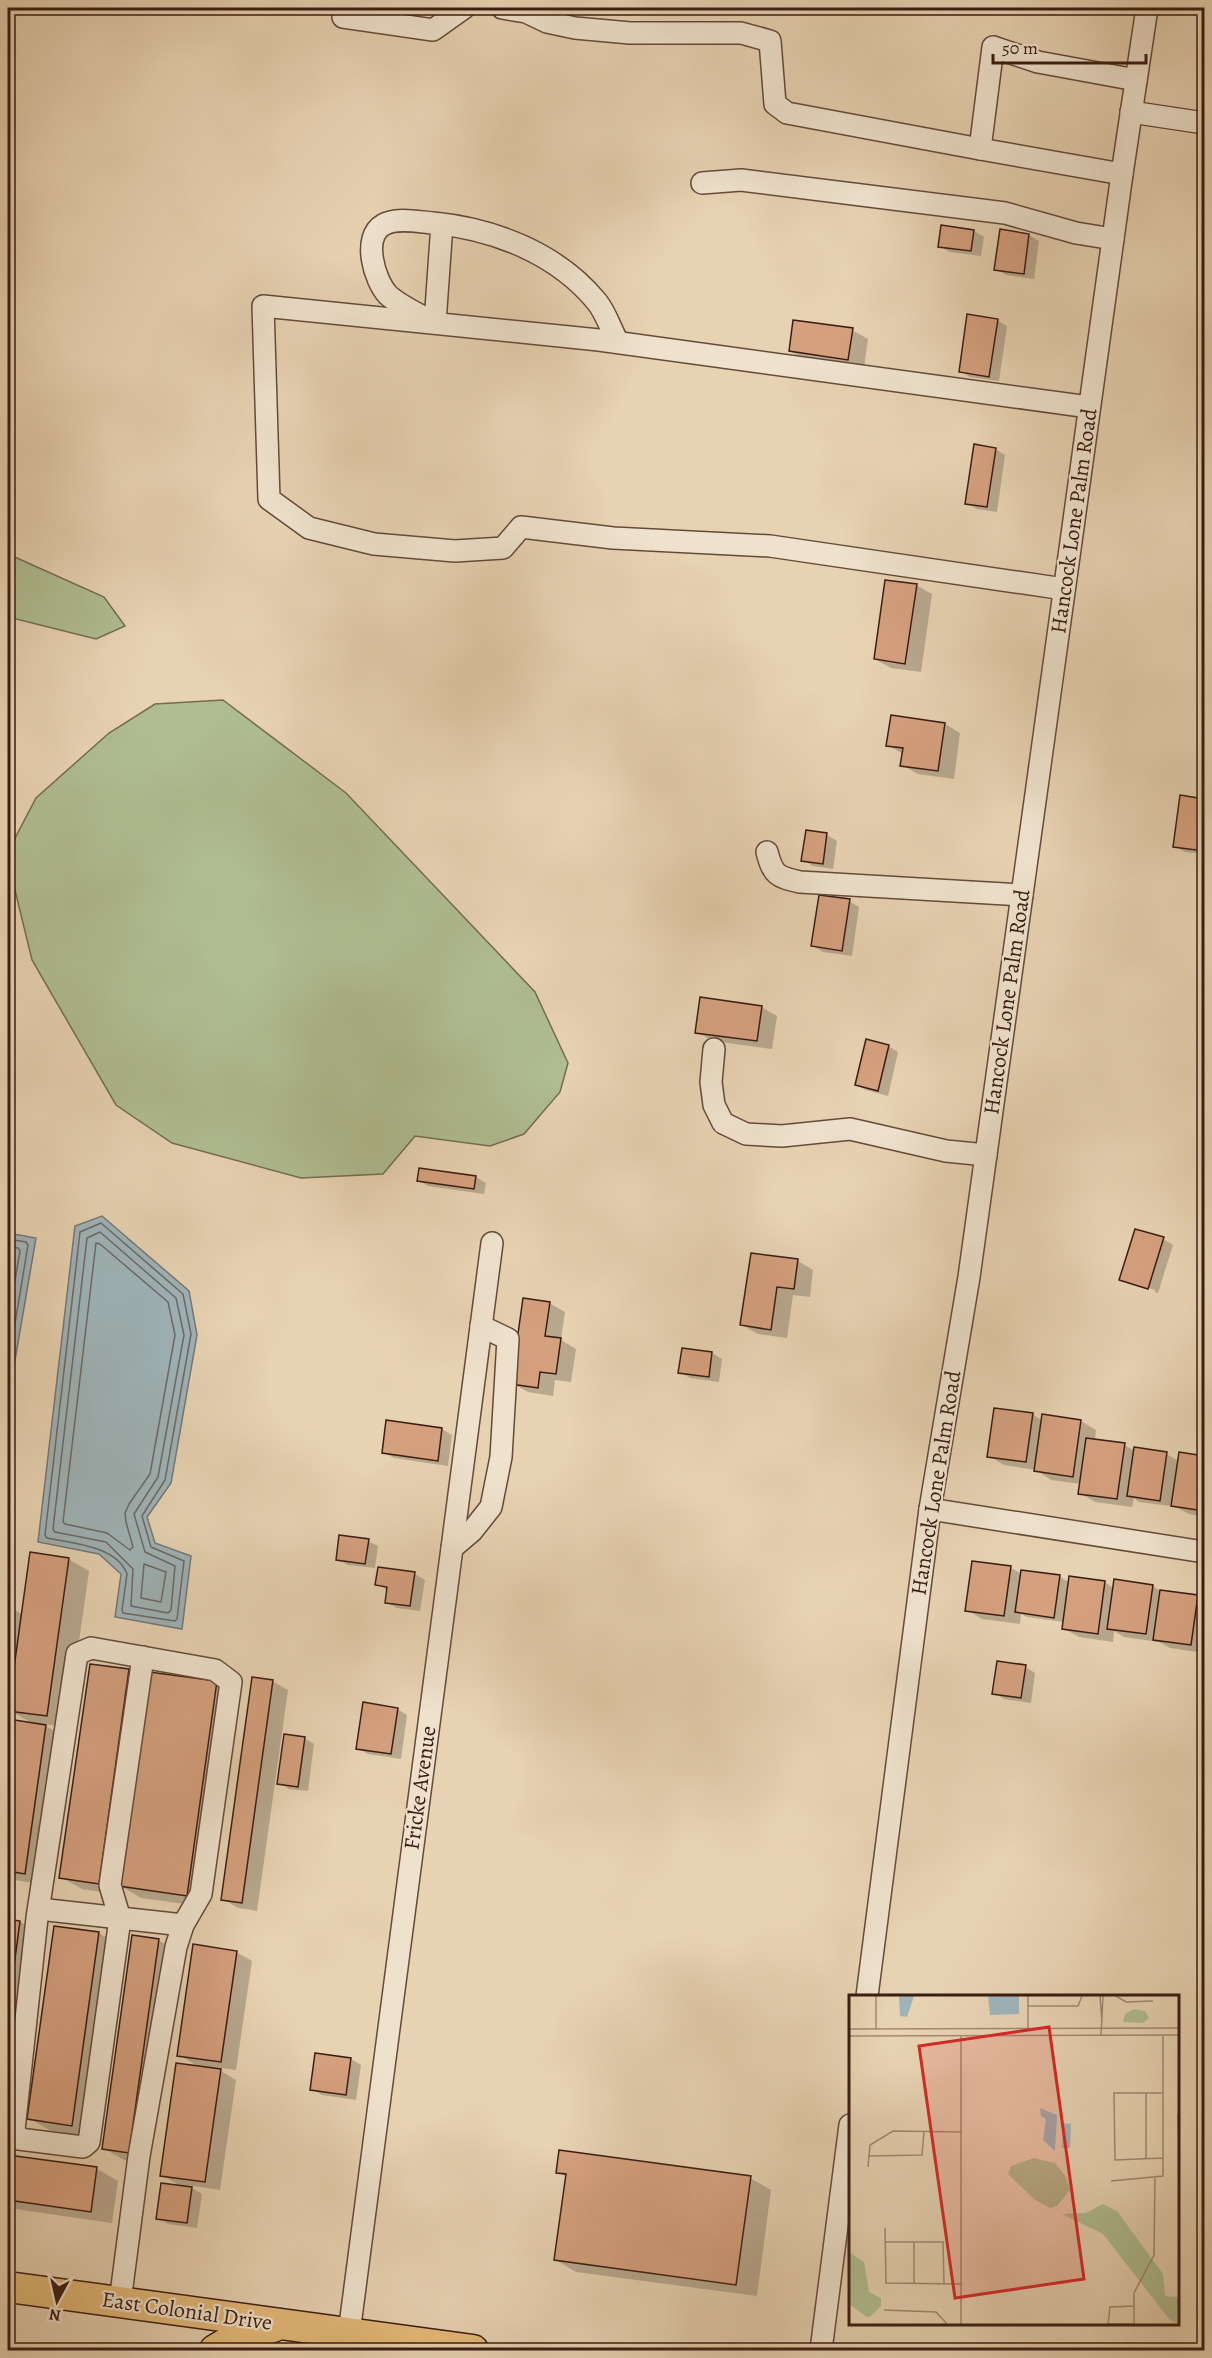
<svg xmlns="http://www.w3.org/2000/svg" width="1212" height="2358" font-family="Alegreya,serif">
<rect width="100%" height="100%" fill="#e7d2b2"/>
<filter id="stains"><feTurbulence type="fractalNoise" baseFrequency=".00333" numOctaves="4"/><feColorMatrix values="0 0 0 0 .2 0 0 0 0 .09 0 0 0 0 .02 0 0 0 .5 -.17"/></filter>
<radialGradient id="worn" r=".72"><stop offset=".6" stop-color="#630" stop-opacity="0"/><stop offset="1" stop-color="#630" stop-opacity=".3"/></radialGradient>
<g fill="#afbd91" stroke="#746c52" stroke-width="1.5">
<polygon points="8,554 104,597 125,626 96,639 8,617"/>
<polygon points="223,700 346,793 535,992 568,1063 560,1092 524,1134 490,1146 415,1136 383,1174 301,1178 172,1143 116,1105 32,960 12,878 13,842 36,798 109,733 155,704"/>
</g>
<g fill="#9eb4b9" stroke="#767776" stroke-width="1.5">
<polygon points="102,1216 189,1291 197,1335 171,1483 147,1517 155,1543 191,1556 182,1629 115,1617 121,1574 99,1554 38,1542 75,1226"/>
<polygon points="8,1233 36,1238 8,1401"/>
</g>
<g fill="#0003" fill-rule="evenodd">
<polygon points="943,227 974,231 984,237 981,256 950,252 940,246"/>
<polygon points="1029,235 1039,241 1034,279 1006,275 996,269"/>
<polygon points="997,320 1007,326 999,381 970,377 960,371"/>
<polygon points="852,330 868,339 864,368 806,360 790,351"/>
<polygon points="995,449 1005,455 997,512 977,509 967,503"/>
<polygon points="916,585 932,594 921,672 891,668 875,659"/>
<polygon points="945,724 960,733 954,779 918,774 902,765 903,754 888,745"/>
<polygon points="1182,797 1204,800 1204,854 1185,852 1175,846"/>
<polygon points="807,832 827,835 837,841 833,869 813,866 803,860"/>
<polygon points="849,901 859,907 852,956 823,952 813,946"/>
<polygon points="761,1007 777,1016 772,1049 713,1041 697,1032"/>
<polygon points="888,1046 898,1052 888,1096 866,1090 856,1085"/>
<polygon points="476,1177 486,1183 484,1194 428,1186 418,1180"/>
<polygon points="1163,1239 1173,1245 1158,1293 1155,1292 1155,1290 1130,1282 1130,1284 1121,1279"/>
<polygon points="752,1254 798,1261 813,1270 810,1297 793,1295 787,1338 758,1334 742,1325"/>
<polygon points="549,1303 565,1312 561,1340 576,1349 571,1382 555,1380 553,1396 528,1392 512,1383"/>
<polygon points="712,1353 722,1359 719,1382 690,1378 680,1372"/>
<polygon points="1032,1414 1043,1421 1043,1416 1081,1421 1096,1430 1095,1440 1124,1445 1135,1451 1166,1454 1179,1461 1180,1454 1204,1457 1204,1517 1189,1514 1170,1504 1170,1506 1139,1502 1134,1498 1132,1507 1095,1502 1080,1493 1081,1484 1051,1480 1036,1470 1004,1465 989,1456"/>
<polygon points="442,1429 452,1435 448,1466 394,1458 383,1452"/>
<polygon points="368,1541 378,1546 375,1568 348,1565 338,1559"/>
<path d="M 68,1559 L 89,1571 L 67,1727 L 42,1724 L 67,1738 L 46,1885 L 8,1879 L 8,1606 L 23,1615 ZM 12,1712 L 34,1724 L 11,1721 Z"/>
<polygon points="1011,1568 1022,1574 1059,1576 1070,1583 1104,1582 1114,1588 1153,1586 1162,1592 1198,1597 1204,1601 1204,1653 1170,1648 1159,1642 1124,1637 1114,1631 1113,1642 1079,1637 1063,1628 1064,1622 1027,1617 1021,1614 1020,1624 982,1619 967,1610"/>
<polygon points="415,1574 425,1580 420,1611 397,1608 387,1602 387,1590 377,1584"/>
<polygon points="91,1665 129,1671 149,1682 216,1683 237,1695 207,1907 141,1898 121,1886 120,1895 82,1889 61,1877"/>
<polygon points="1025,1667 1035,1673 1031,1703 1004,1699 994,1693"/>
<polygon points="272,1681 288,1690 257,1911 238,1908 223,1899"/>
<polygon points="397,1709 407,1715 401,1759 368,1754 358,1748"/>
<polygon points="304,1738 314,1744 308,1791 289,1789 279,1783"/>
<polygon points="8,1921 20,1922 41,1934 8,2135"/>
<polygon points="99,1933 119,1945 92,2137 49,2130 29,2118"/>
<polygon points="158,1940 179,1952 149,2164 124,2160 103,2148"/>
<polygon points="236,1952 252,1961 236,2070 214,2067 236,2080 220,2190 187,2185 202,2194 197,2228 168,2224 158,2218 182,2187 162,2175 201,2068 179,2055"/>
<polygon points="351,2059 361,2065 356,2100 322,2095 312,2089"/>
<polygon points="8,2156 97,2169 118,2181 112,2223 8,2208"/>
<polygon points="557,2172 750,2178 771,2190 757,2296 576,2272 556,2260 567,2177"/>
</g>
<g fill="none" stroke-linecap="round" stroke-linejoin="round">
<g stroke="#6c6866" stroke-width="1.5">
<path d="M 101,1223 L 183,1294 L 191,1334 L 165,1480 L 142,1516 L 151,1547 L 184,1561 L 177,1619 L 175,1621 L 123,1613 L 122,1610 L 127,1574 C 117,1546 72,1543 47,1538 L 45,1535 L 80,1232 Z"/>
<polygon points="100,1232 176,1298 184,1335 158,1477 134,1514 145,1552 175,1566 171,1610 168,1613 131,1606 133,1569 106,1542 55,1532 53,1529 87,1238"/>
<polyline points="8,1239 26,1242 28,1245 8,1366"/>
<polygon points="96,1243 100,1244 168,1302 175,1335 150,1474 129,1504 125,1513 126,1522 133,1547 130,1550 107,1533 65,1524 63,1522"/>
<polyline points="8,1247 18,1248 20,1251 8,1322"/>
<polygon points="144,1564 166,1572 161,1602 141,1598"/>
</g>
</g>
<g fill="#d5a07e" stroke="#3a1c12" stroke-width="1.5">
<polygon points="941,225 974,230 971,251 938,247"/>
<polygon points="1000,229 1029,234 1024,274 994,270"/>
<polygon points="967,314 998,319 989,377 959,372"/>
<polygon points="793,320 853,328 848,360 789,351"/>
<polygon points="974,444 996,448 987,507 965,504"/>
<polygon points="885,580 917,584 905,664 874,659"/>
<polygon points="891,715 945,723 938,771 900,766 903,748 886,746"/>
<polygon points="1180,795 1204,799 1204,851 1173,847"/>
<polygon points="806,830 827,833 823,864 801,861"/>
<polygon points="819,895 850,899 842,951 811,946"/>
<polygon points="700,997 762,1006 757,1041 695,1033"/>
<polygon points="866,1039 889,1045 878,1091 855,1085"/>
<polygon points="419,1168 476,1176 474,1189 417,1181"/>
<polygon points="1135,1229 1164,1237 1148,1289 1119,1280"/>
<polygon points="751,1253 798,1259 794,1289 777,1287 771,1330 740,1325"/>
<polygon points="523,1298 550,1302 545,1336 561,1338 556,1374 540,1372 538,1388 511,1384"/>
<polygon points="682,1348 712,1352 709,1377 678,1373"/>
<polygon points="994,1408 1033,1413 1026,1462 987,1457"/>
<polygon points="1042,1414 1081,1420 1073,1477 1034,1471"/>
<polygon points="386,1420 442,1428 438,1461 382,1453"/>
<polygon points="1086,1438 1125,1443 1117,1499 1078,1494"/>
<polygon points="1134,1447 1167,1452 1160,1501 1127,1496"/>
<polygon points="1179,1452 1204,1456 1204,1511 1171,1506"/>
<polygon points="339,1535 369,1539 365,1564 336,1560"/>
<polygon points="30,1552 69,1558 47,1716 8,1711"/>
<polygon points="972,1561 1011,1566 1004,1616 965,1611"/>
<polygon points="378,1567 415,1572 410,1606 385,1603 387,1587 375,1585"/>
<polygon points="1021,1570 1060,1575 1054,1618 1015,1612"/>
<polygon points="1069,1576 1105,1581 1098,1634 1062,1629"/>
<polygon points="1114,1579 1153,1585 1146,1634 1107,1629"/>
<polygon points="1160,1590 1198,1595 1191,1645 1153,1640"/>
<polygon points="1204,1604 1204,1647 1199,1646"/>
<polygon points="997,1661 1026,1665 1021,1698 992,1694"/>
<polygon points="90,1664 129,1669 99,1884 59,1878"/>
<polygon points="149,1672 217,1681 187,1896 119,1886"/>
<polygon points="252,1677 273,1680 242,1903 221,1900"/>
<polygon points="363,1702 398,1708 391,1754 356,1749"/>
<polygon points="8,1719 46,1725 25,1874 8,1871"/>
<polygon points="284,1734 305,1737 298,1787 277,1784"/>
<polygon points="8,1919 20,1921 8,2011"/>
<polygon points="54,1926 99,1932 72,2126 27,2119"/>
<polygon points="132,1935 159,1939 129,2153 102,2149"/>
<polygon points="193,1944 237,1951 221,2062 177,2056"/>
<polygon points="315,2053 351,2058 346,2095 310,2090"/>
<polygon points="176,2063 221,2069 205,2182 160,2176"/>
<polygon points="559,2150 751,2176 736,2285 554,2260 566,2174 556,2173"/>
<polygon points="8,2155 97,2167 91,2212 8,2200"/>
<polygon points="161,2183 192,2187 187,2223 156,2219"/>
</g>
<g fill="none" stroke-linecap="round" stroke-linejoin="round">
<g stroke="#654a3a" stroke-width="24">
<g id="minor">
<polyline points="502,8 526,12 547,22 575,28 630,33 741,33 770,41 775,104 787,113 980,149"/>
<polyline points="343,17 433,30 464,8"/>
<polyline points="1131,112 1204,123"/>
<polyline points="1122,174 980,149 993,47 1038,62 1136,80"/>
<polyline points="702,183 741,180 1005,213 1076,233 1113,239"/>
<path d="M 442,224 L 435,323 C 420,315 400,306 388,295 C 374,280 362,237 383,225 C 396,217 419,222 433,223 C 494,229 557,253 597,302 C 606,313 611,330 618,342"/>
<polyline points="1064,589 770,546 613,538 521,527 503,548 455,551 374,544 309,528 269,499 263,306 599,340 1089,407"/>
<path d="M 767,852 C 773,875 777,877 800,882 L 1022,895"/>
<polyline points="714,1049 711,1082 714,1105 723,1123 746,1134 782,1136 850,1129 946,1151 986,1155"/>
<polyline points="930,1509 1204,1552"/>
<polyline points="452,1548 472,1531 491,1507 501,1457 508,1339 481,1326"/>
<polyline points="39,1909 183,1925"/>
<polyline points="867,1996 930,1509 969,1277 1122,174 1147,8"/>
<polyline points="120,2302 139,2156 176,1947 183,1925 201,1894 231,1682 215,1670 91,1648 77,1654 37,1918 14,2130 19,2139 83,2147 89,2142 120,1919 110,1885 143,1657"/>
<polyline points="349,2333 492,1243"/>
<polyline points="821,2350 850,2125"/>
</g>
</g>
<g stroke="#3a1c12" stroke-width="33">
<g id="highway">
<polyline points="8,2287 473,2350"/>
<polyline points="215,2350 232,2340 273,2327"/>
</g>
</g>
<use href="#minor" stroke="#efe2cd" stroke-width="21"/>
<use href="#highway" stroke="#e4b979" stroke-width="30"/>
</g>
<g text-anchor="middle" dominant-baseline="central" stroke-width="4.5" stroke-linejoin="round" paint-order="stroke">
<g font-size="22" fill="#3a1c12" stroke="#efe2cd">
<text transform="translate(1074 521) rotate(-82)">Hancock Lone Palm Road</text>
<text transform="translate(1007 1002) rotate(-82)">Hancock Lone Palm Road</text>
<text transform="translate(936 1483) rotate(-81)">Hancock Lone Palm Road</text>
<text transform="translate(420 1788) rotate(-82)">Fricke Avenue</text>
<text transform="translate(187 2311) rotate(8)">East Colonial Drive</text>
</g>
</g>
<g transform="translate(849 1995)">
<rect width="330" height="330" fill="#e7d2b2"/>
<path d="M 285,14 L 296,16 L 300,23 L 294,28 L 274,27 L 276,19 ZM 185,163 L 206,168 L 217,182 L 221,195 L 208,211 L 201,213 L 186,205 L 159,179 L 162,171 ZM 254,209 L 268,216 L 314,279 L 316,301 L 330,302 L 330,329 L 321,325 L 254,239 L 213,219 L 237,218 ZM 0,257 L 15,267 L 20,297 L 32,303 L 32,311 L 22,321 L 18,322 L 0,309 Z" fill="#afbd91"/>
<path d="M 50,1 L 65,1 L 58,22 L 51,21 ZM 139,1 L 170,1 L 170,19 L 141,20 ZM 191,113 L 208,120 L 206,156 L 194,145 L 197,124 L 192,121 ZM 214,128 L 222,129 L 221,153 L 213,153 Z" fill="#9eb4b9"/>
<path fill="none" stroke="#a28972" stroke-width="1.5" d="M 27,1 L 27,34M 179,1 L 179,33M 251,1 L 253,27M 267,1 L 277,7 L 304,6M 179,11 L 229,11 L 233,1M 0,34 L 330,33M 112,40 L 112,329M 252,40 L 254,1M 0,41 L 330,40M 297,98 L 297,164M 313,98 L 265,98 L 266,165 L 314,163M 329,119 L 330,163M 19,161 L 73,160 L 75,136M 19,172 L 21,150 L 44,136 L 113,137M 262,186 L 314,181 L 314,40M 36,233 L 37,288 L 113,289M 36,247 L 94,247 L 95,289M 65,247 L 65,289M 35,315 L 87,317 L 98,329M 259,329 L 261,312 L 285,311M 259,329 L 284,329M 285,329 L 285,298 L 305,260 L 306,183"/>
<path fill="#d62828" fill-opacity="0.15" stroke="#d62828" stroke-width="3" d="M 200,32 L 235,284 L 106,303 L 70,51 Z"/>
<rect width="330" height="330" fill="none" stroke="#3a1c12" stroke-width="3"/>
</g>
<rect width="1212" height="2358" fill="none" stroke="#e7d2b2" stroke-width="30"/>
<rect x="9" y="9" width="1194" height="2340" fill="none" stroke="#3a1c12" stroke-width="3"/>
<rect x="15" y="15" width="1182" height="2328" fill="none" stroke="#3a1c12" stroke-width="1.5"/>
<g transform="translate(57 2301) rotate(188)" stroke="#efe2cd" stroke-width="4.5" paint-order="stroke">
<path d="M0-4.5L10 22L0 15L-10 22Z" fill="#3a1c12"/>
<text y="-9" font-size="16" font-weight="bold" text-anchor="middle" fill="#3a1c12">N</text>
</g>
<path d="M993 54v9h153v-9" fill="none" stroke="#3a1c12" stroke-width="3"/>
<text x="1002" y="54" font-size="18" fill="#3a1c12" stroke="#efe2cd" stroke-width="4.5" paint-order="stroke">50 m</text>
<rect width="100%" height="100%" filter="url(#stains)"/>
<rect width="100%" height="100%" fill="url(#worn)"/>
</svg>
